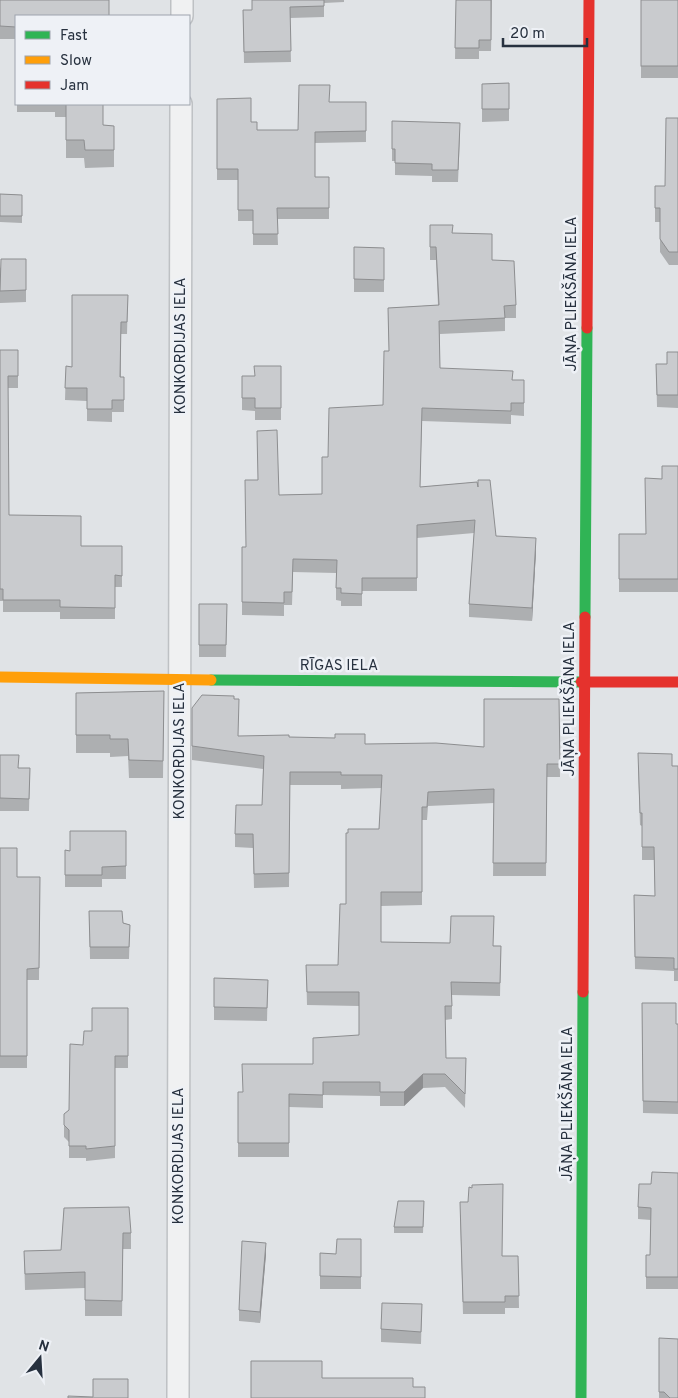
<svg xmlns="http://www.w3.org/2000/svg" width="678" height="1398" font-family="Overpass,sans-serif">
<rect width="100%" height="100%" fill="#e0e3e6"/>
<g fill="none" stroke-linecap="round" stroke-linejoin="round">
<g stroke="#bec1c4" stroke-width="24">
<g id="street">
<polyline points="182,16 182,0"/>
<polyline points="178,1398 181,104"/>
</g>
</g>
<use href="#street" stroke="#f0f1f2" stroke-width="21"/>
<g stroke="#30b455" stroke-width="11">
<polyline points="585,617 587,328"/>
<polyline points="211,680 581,682"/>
<polyline points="581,1398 583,992"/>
</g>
<polyline stroke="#ff9f0a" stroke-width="11" points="0,677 211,680"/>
<g stroke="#e5322d" stroke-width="11">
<polyline points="587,328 589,0"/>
<polyline points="581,682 678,682"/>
<polyline points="583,992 585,617"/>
</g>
</g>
<g fill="#adafb1">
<polygon points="0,0 16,16 16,39 0,39"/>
<polygon points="252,0 344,0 344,2 324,3 324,17 290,18 291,62 244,63 243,10 252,10"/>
<polygon points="456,0 492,0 491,51 479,51 479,59 455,59"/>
<rect x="641" y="0" width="37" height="78"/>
<polygon points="509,83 509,121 482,122 482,84"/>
<polygon points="217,99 251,122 257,130 298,130 330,102 366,102 366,142 315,143 315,177 329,177 329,219 277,219 278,245 253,245 253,221 238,221 238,180 217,180"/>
<polygon points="17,104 103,104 103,125 114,126 114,167 85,168 84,158 66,158 66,117 55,117 55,112 17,112"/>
<polygon points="678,118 678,265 669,265 660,252 660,222 655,222 655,186 665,186"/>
<polygon points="392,121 460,135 458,182 432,182 432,176 395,175 395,161 392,161"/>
<polygon points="0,194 22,195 22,223 0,222"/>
<polygon points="430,225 452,233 492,260 516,305 516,318 505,318 505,331 440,334 440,368 513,380 524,393 524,416 511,415 511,424 422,421 420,487 477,482 496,536 536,551 532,621 469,617 469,604 474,533 417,538 417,591 362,591 362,606 341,606 341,601 336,600 336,573 293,572 292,605 284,605 284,616 242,615 242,547 246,547 279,495 322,494 328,457 383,405 389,351 388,308 438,305 436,260 430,260"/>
<polygon points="354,247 384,248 384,292 354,292"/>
<polygon points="26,259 26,302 0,303 0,268"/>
<polygon points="128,295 127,334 121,334 121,377 124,377 124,412 112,412 112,422 87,421 87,401 65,400 66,366 72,367"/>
<polygon points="0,350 18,350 18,388 8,388 9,515 81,546 122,546 122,587 115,587 115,619 60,619 60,612 3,612 3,601 0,601"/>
<polygon points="678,352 678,408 657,407 656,364 667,364"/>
<polygon points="281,366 281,420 255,420 255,411 242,410 242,376 254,376"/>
<polygon points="678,466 678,592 619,592 619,534 646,534 662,479"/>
<polygon points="199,604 227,604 226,657 199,657"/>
<polygon points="164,691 163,778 129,778 128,756 110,757 110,753 76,753 76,693"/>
<polygon points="559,699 560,777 547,777 546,876 493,876 494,803 428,806 427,820 422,820 422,905 381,906 381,942 501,946 500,996 452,995 452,1019 445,1020 446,1058 466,1058 465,1108 445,1087 423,1088 404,1106 380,1106 380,1096 323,1095 323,1108 289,1107 289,1157 238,1157 238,1092 243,1092 313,1064 359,1035 359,1006 307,1005 306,965 338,965 346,904 379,829 382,788 341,789 341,785 290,785 289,887 254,888 253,848 235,847 235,834 262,805 263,769 192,760 192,708 238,736 289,737 365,744 484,747"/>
<polygon points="0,755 19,768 30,768 29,811 0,811"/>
<polygon points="638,765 678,766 678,981 674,981 674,971 635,969 634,895 655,896 654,860 642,860 642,826 640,825"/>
<polygon points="126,831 126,879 102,879 102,887 65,887 65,850 70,851"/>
<polygon points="0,848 17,877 40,877 39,980 27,980 27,1068 0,1068"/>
<polygon points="89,911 130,925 129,959 90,959"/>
<polygon points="214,978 268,980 267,1021 214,1020"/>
<polygon points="642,1003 676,1024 678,1024 678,1114 643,1113"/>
<polygon points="128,1008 128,1068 115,1068 115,1158 86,1161 86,1158 69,1158 69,1142 64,1137 64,1114 69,1110 83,1045"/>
<polygon points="678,1173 678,1289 646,1289 646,1255 650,1255 651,1220 638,1219 638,1207 651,1184"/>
<polygon points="424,1201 423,1233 394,1233 394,1227"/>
<polygon points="64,1208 131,1233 131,1249 123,1249 122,1316 85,1316 85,1288 25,1290 24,1251 61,1250"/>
<polygon points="460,1214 502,1256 518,1256 519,1308 505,1308 505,1314 463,1314"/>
<polygon points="361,1239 361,1289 320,1289 320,1253 336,1254"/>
<polygon points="266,1254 260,1323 239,1321 239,1310"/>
<polygon points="422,1304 421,1344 381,1342 381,1329"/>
<polygon points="659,1338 678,1398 659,1398"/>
</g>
<g fill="#8d8e90">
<polygon points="536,538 536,551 532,621 532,608"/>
<polygon points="423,1074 423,1088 404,1106 404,1092"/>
<polygon points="266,1243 266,1254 260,1323 260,1312"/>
</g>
<g fill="#c9cbce" stroke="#8d8e90">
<polygon points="0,0 109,0 109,16 16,16 16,27 0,26"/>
<polygon points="252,0 324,0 324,6 290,7 291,51 244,52 243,10 252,10"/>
<polygon points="456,0 491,0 491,40 479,40 479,48 455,48"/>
<rect x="641" y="0" width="37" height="66"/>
<polygon points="509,83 509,109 482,109 482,84"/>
<polygon points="299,85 330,85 329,102 366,102 366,131 315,132 315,177 329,177 329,208 277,208 278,234 253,234 253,210 238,210 238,169 217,169 217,99 251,98 251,122 257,122 257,130 298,130"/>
<polygon points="66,104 103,104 103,125 114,126 114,150 85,150 84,140 66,140"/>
<polygon points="666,118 678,118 678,252 669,252 660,239 660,208 655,208 655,186 665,186"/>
<polygon points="392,121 460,123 458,170 432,170 432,164 395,163 395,149 392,149"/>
<polygon points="0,194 22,195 22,216 0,216"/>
<polygon points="430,225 453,225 452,233 492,234 492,260 514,261 516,305 504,306 505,318 439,321 440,368 513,371 512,380 524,380 524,403 511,403 511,411 422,408 420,487 477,482 478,487 478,480 490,480 496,536 536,538 532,608 469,604 475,520 417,525 417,578 362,578 362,594 341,593 341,588 336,588 337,560 293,559 292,592 284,592 284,603 242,602 242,547 246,547 245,480 258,480 257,431 277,430 279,495 322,494 322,457 328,457 329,408 383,405 384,351 389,351 388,308 439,305 436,247 430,247"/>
<polygon points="354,247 384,248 384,280 354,279"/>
<polygon points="1,259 26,259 26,290 0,291"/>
<polygon points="72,295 128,295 127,322 121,322 120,377 124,377 124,400 112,400 112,409 87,409 87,388 65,388 66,366 72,367"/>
<polygon points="0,350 18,350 18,376 8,376 9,515 81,516 81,546 122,546 122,576 115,575 115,608 60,607 60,600 3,600 3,589 0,589"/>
<polygon points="667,352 678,352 678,395 657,395 656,364 667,364"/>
<polygon points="254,366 281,366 281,408 255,408 255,398 242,398 242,376 255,376"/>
<polygon points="662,466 678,466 678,579 619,579 619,534 646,534 645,478 662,479"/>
<polygon points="199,604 227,604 226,645 199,645"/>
<polygon points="164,691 163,761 129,760 128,739 110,739 110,735 76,735 76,693"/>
<polygon points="202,695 234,696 234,699 239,699 238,736 289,735 289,737 335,738 335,734 365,734 365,744 436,743 484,747 484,699 559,699 560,764 547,764 546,863 493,863 494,789 428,792 427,807 422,807 422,892 381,892 381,942 450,943 451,916 494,916 493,946 501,946 500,983 451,982 452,1006 445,1006 446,1058 466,1058 465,1094 445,1074 423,1074 404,1092 380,1092 380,1082 323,1082 323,1095 289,1094 289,1143 238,1143 238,1092 243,1092 242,1064 313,1064 313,1038 359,1035 359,992 307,992 306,965 338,965 340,904 346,904 346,833 348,833 348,829 379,829 382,775 341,775 341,772 290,772 289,873 254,874 253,834 235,834 236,805 262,805 264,756 192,746 192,708"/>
<polygon points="638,753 672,754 672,766 678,766 678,969 674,969 674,958 635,957 634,895 655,896 654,847 642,847 642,813 640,813"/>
<polygon points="0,755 19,755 18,768 30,768 29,799 0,798"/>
<polygon points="70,831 126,831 126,866 102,867 102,875 65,875 65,850 70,851"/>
<polygon points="0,848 17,848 17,877 40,877 39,968 27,969 27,1056 0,1056"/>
<polygon points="89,911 122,911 123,923 130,925 129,947 90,947"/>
<polygon points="214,978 268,980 267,1008 214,1007"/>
<polygon points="642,1003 676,1003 676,1024 678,1024 678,1102 643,1101"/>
<polygon points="92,1008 128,1008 128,1056 115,1056 115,1146 86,1149 86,1146 69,1146 69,1130 64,1125 64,1114 69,1110 70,1044 83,1045 84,1031 92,1031"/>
<polygon points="652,1172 678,1173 678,1277 646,1277 646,1255 650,1255 651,1208 638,1207 639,1184 651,1184"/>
<polygon points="503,1184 502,1256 518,1256 519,1296 505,1296 505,1302 463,1302 460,1202 468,1202 469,1187 472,1188 472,1185"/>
<polygon points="398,1201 424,1201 423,1227 394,1227"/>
<polygon points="129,1207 131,1233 123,1233 122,1301 85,1300 85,1272 25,1274 24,1251 61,1250 64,1208"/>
<polygon points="337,1239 361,1239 361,1277 320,1276 320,1253 336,1254"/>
<polygon points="242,1241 266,1243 260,1312 239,1310"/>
<polygon points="382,1303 422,1304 421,1332 381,1329"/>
<polygon points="659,1338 678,1339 678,1398 670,1398 664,1392 659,1392"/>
<polygon points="251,1361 322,1361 322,1378 413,1378 413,1387 425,1387 425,1398 251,1398"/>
<polygon points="93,1379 128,1379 128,1398 68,1398 68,1396 93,1397"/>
</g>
<g text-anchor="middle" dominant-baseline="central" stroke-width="5" stroke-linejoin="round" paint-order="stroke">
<g font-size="15" fill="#27313f" stroke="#eef1f6">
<text transform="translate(572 294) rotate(-90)">JĀŅA PLIEKŠĀNA IELA</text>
<text transform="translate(181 346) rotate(-90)">KONKORDIJAS IELA</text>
<text x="339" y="666">RĪGAS IELA</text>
<text transform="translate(570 699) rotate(-90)">JĀŅA PLIEKŠĀNA IELA</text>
<text transform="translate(180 751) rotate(-90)">KONKORDIJAS IELA</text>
<text transform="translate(568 1104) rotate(-90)">JĀŅA PLIEKŠĀNA IELA</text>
<text transform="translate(179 1156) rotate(-90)">KONKORDIJAS IELA</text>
</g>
</g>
<rect x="15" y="15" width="175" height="90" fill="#eef1f6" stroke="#9ea4ad"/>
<rect x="25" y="31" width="25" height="8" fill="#30b455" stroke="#9ea4ad"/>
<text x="60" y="40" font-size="15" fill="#27313f">Fast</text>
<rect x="25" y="56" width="25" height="8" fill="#ff9f0a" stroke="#9ea4ad"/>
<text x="60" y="65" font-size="15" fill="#27313f">Slow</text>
<rect x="25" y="81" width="25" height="8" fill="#e5322d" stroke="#9ea4ad"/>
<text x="60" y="90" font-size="15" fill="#27313f">Jam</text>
<g transform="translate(40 1358) rotate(18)" stroke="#eef1f6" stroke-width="4" paint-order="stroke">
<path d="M0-4L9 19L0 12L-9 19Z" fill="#27313f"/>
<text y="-8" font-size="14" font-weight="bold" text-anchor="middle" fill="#27313f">N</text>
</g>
<path d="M503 38v8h84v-8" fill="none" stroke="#27313f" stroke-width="2.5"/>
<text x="510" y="38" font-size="15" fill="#27313f" stroke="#eef1f6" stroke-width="4" paint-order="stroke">20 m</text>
</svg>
